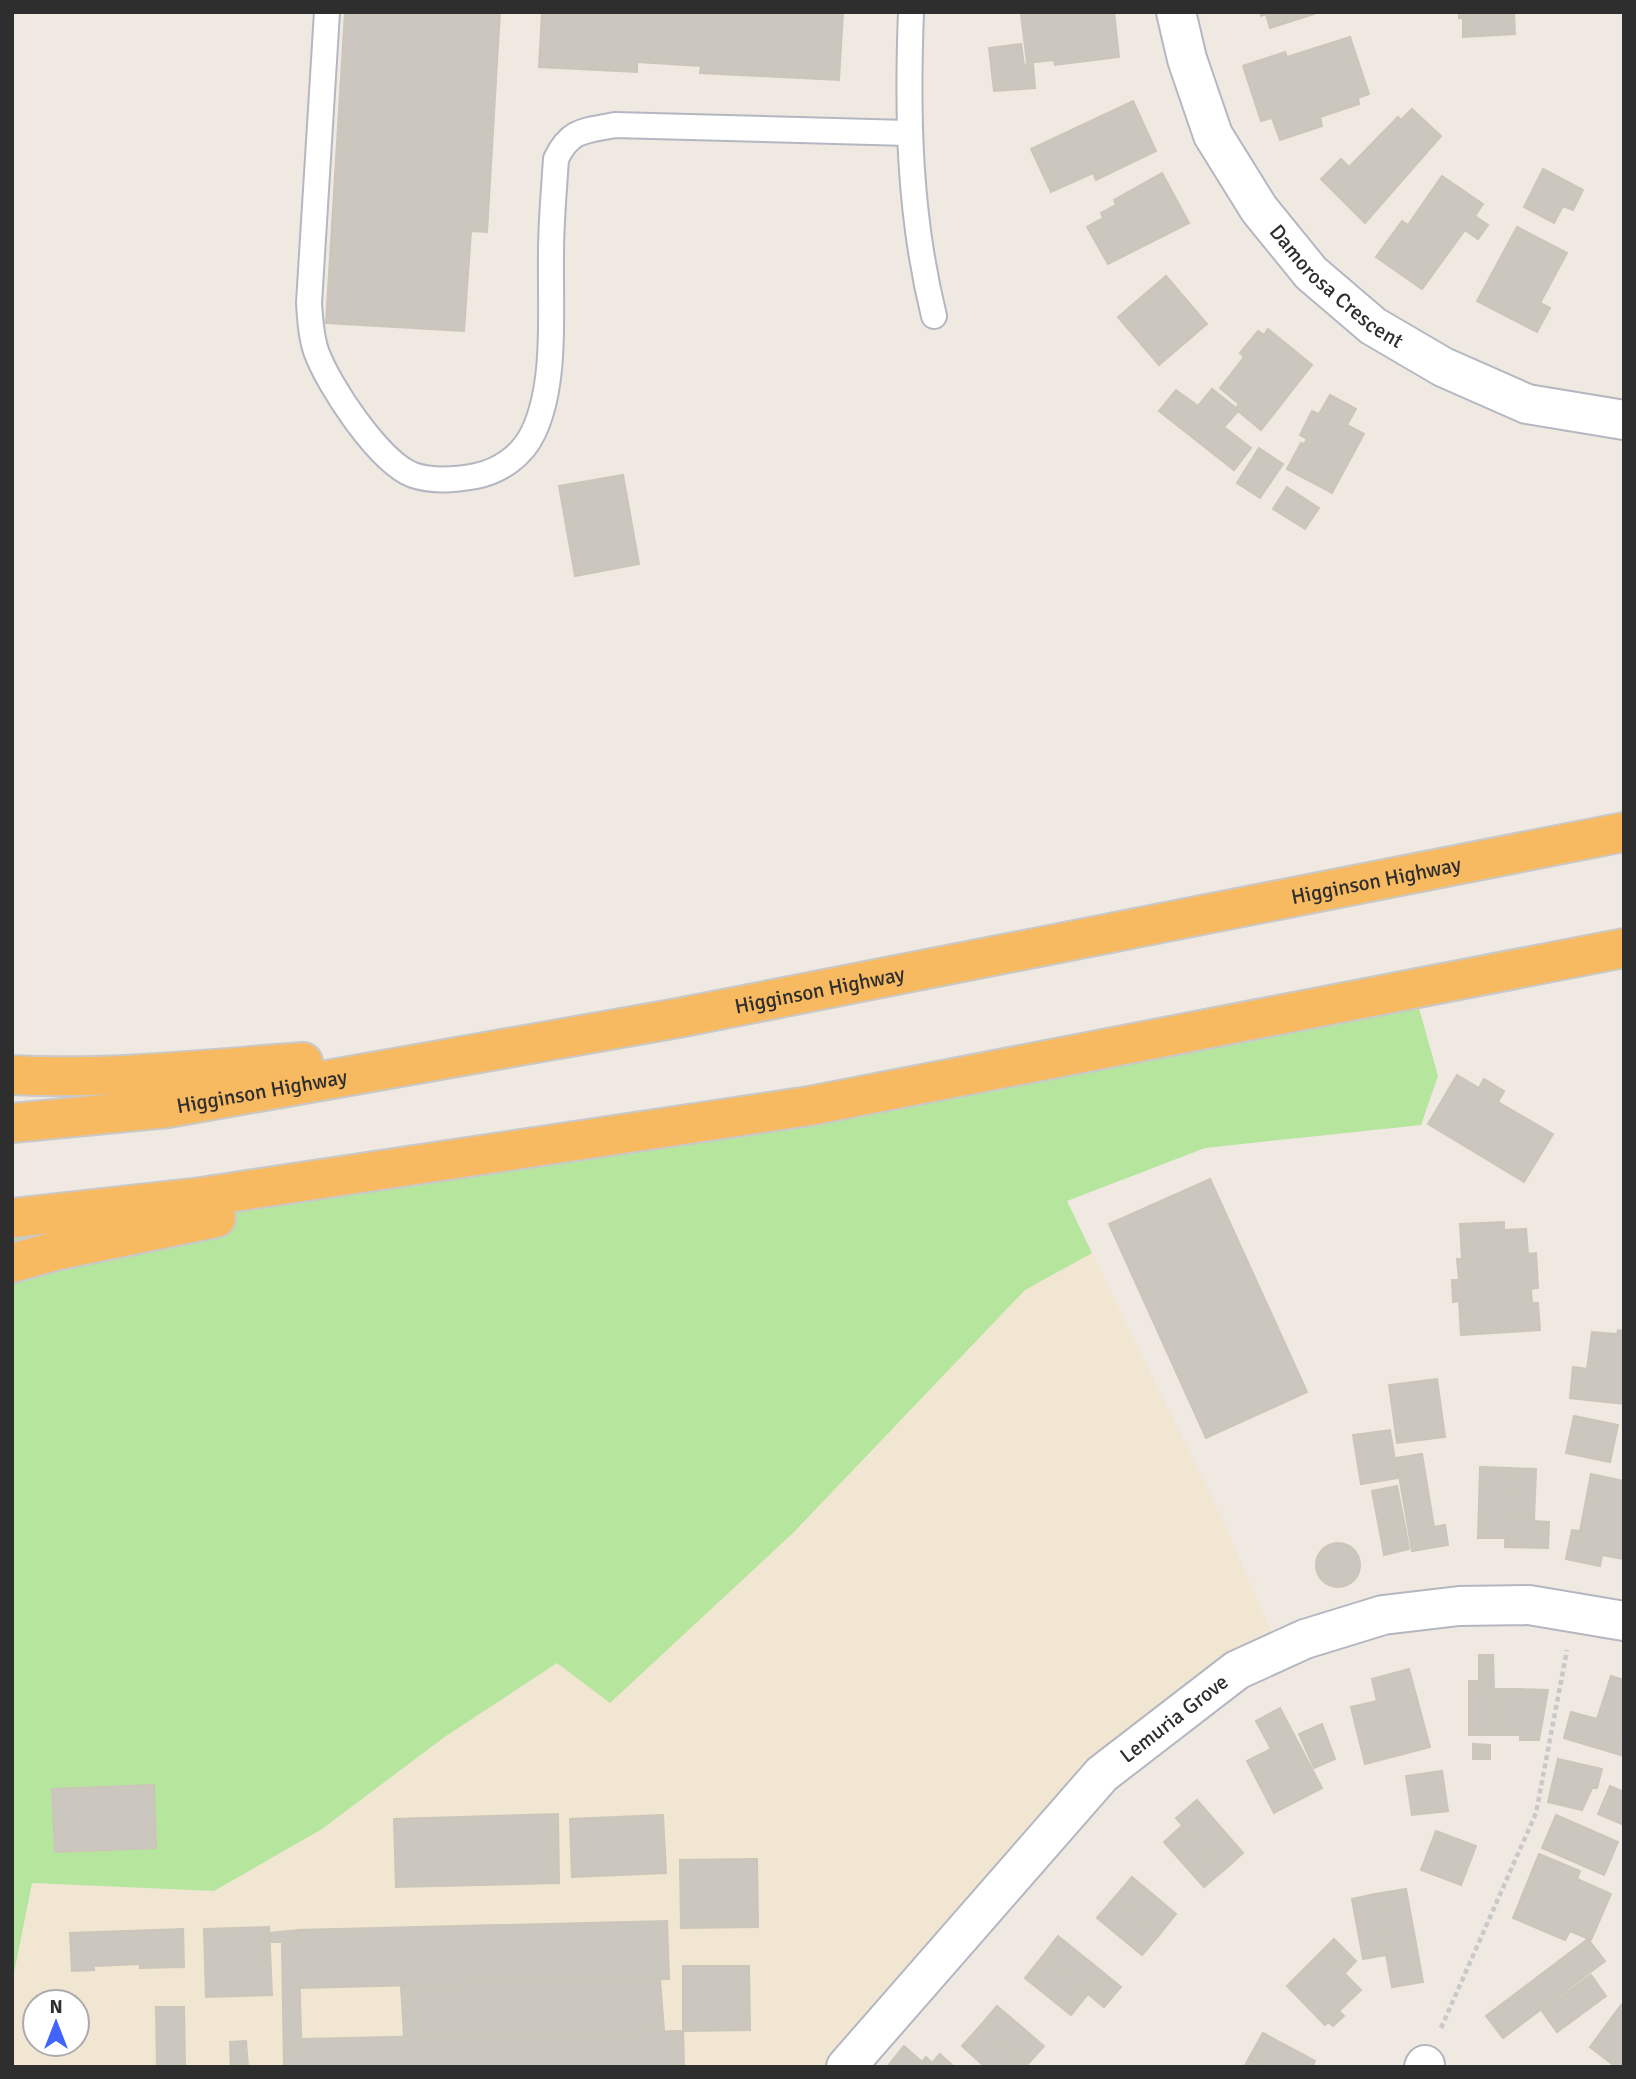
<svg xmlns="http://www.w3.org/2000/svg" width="1636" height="2079" font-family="Signika,sans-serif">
<rect width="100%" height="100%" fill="#efe9e1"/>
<path fill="#f0e6d1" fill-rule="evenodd" d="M 1092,1253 L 1222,1519 L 1281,1654 L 1174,1722 L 854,2067 L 12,2067 L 12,1983 L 32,1883 L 214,1891 L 322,1829 L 446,1736 L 558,1662 L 610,1703 L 793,1533 L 1025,1290 ZM 35,2002 L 77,2002 L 77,2044 L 35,2044 Z"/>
<polygon fill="#b6e59e" points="1415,994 1438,1076 1421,1125 1205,1148 1067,1201 1092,1253 1025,1290 793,1533 610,1703 557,1663 446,1736 322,1829 214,1891 32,1883 12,1983 12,1224"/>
<g fill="#cbc7bf" stroke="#cbc5ba" stroke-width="2">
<polygon points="345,12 500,12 487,232 471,231 464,331 326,323"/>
<polygon points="542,12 843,12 839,80 700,73 701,66 637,62 637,72 539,67"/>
<polygon points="1037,12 1114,12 1119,57 1055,65 1054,60 1027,63 1021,14"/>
<polygon points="1260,12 1314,12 1314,14 1270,28 1266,14 1261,16"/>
<polygon points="1459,12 1514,12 1515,34 1463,37 1463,18 1459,18"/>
<polygon points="1350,37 1369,94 1358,98 1359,104 1320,117 1322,126 1280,140 1272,118 1261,121 1243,66 1285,52 1287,57"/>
<polygon points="1021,44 1024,65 1033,64 1035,88 994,91 989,48"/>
<polygon points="1133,101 1156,151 1096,180 1093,173 1051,192 1031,149"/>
<polygon points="1412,109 1441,136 1365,223 1321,179 1341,159 1349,167 1398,117 1401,120"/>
<polygon points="1543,169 1583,190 1573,210 1563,206 1554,223 1524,207"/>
<polygon points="1162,173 1189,223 1108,264 1087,227 1103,218 1101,213 1116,205 1114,200"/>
<polygon points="1442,176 1483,204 1475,216 1488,225 1478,239 1465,230 1422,289 1376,257 1402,221 1408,225"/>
<polygon points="1517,227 1567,253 1540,303 1550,308 1537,332 1477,301"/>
<polygon points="1166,276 1207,324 1159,365 1118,317"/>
<polygon points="1268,329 1312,365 1261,430 1238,411 1224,427 1251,448 1234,470 1159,411 1176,390 1198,406 1212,389 1236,408 1239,404 1220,388 1244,357 1240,353 1258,331 1264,335"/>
<polygon points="1330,395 1356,409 1347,425 1364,434 1332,493 1287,469 1301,443 1304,444 1307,439 1300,435 1312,411 1319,414"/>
<polygon points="1259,448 1283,464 1260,498 1237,483"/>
<polygon points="623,475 639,564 575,576 559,486"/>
<polygon points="1287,487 1319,508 1305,529 1273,509"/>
<polygon points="1457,1075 1479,1088 1484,1079 1504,1091 1498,1102 1553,1134 1524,1182 1428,1124"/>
<polygon points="1210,1179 1307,1392 1206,1438 1109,1224"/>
<polygon points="1504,1222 1504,1230 1526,1229 1528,1254 1536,1253 1538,1288 1531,1289 1532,1303 1538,1303 1540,1330 1461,1335 1459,1301 1453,1302 1452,1280 1459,1280 1457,1259 1462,1259 1460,1224"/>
<polygon points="1618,1330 1624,1331 1624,1404 1570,1398 1573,1367 1587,1369 1592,1332 1617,1334"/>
<polygon points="1437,1379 1445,1437 1397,1443 1389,1385"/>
<polygon points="1574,1416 1618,1425 1610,1462 1566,1453"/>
<polygon points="1390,1430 1398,1478 1361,1484 1353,1435"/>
<polygon points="1422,1454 1434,1527 1445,1525 1448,1545 1412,1551 1396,1458"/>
<polygon points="1480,1467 1508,1468 1506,1538 1478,1538"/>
<polygon points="1508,1468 1536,1469 1534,1521 1549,1522 1548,1548 1505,1547"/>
<polygon points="1591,1474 1624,1481 1624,1559 1602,1555 1600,1566 1566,1559 1572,1530 1580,1531"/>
<polygon points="1397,1486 1406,1532 1381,1538 1372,1491"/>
<polygon points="1406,1532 1409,1549 1384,1555 1381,1538"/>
<circle cx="1338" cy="1565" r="22"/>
<polygon points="1479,1655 1493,1655 1494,1689 1469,1689 1469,1681 1479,1681"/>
<polygon points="1409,1669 1430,1747 1365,1764 1351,1707 1377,1701 1372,1679"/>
<polygon points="1611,1676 1624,1680 1624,1720 1614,1753 1564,1738 1571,1712 1597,1719"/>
<rect x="1469" y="1689" width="25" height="46"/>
<rect x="1494" y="1689" width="26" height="46"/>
<polygon points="1520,1689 1548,1690 1539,1740 1520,1740"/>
<polygon points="1280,1708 1322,1788 1274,1813 1247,1761 1271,1749 1256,1721"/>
<polygon points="1624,1720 1624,1756 1614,1753"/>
<polygon points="1322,1724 1335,1759 1314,1768 1299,1734"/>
<polygon points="1473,1744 1490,1745 1490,1759 1473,1759"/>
<polygon points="1558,1759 1602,1769 1597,1788 1592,1788 1582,1810 1548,1802"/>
<polygon points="1442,1771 1448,1811 1412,1815 1406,1776"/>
<polygon points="154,1785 156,1848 55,1852 52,1789"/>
<polygon points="1610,1786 1624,1792 1624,1825 1598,1814"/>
<polygon points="1197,1800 1243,1853 1223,1871 1176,1818"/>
<polygon points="558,1814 559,1883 396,1887 394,1819"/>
<polygon points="663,1815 666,1873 572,1877 570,1819"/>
<polygon points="1556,1815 1618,1842 1604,1875 1542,1848"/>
<polygon points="1183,1825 1223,1871 1204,1887 1164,1842"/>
<polygon points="1436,1831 1476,1846 1461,1885 1421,1870"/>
<polygon points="1539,1854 1580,1871 1577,1879 1611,1894 1591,1940 1570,1931 1565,1940 1513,1918"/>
<polygon points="757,1859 758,1927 681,1928 680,1860"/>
<polygon points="1132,1877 1176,1914 1159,1935 1115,1897"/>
<polygon points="1406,1889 1423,1982 1392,1987 1375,1894"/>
<polygon points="1375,1894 1386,1955 1363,1959 1352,1899"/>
<polygon points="1115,1897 1159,1935 1142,1955 1097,1918"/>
<polygon points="667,1921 669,1979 299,1988 298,1930"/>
<polygon points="269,1927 272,1995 206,1997 204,1929"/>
<polygon points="183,1929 184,1967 140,1968 140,1964 94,1966 94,1970 72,1971 70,1933"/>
<polygon points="298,1930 302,2067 284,2067 282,1942 270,1942 270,1933"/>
<polygon points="1058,1936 1105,1974 1088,1994 1042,1957"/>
<polygon points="1334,1939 1356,1961 1344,1974 1322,1951"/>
<polygon points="1588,1939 1605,1961 1503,2038 1486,2016"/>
<polygon points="1322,1951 1361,1990 1339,2011 1344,2016 1333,2026 1328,2022 1325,2025 1287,1986"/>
<polygon points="1042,1957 1088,1994 1071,2015 1025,1978"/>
<polygon points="683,1966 749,1966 750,2030 683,2031"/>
<polygon points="1105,1974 1121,1987 1104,2007 1088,1994"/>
<polygon points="1591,1975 1606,1996 1557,2032 1542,2011"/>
<polygon points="660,1979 664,2031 404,2036 401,1986"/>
<polygon points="1621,2005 1624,2008 1624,2067 1616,2067 1590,2047"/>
<polygon points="997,2006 1044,2046 1026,2066 980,2026"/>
<polygon points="156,2007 184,2007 185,2067 157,2067"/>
<polygon points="980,2026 1026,2066 1025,2067 985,2067 962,2046"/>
<polygon points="683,2031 684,2067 302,2067 301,2039"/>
<polygon points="1263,2033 1315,2061 1312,2067 1266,2067 1249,2058"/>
<polygon points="246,2041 248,2067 231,2067 230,2042"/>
<polygon points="904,2046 922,2062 926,2057 932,2063 940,2054 954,2067 887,2067"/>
<polygon points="1249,2058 1266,2067 1244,2067"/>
</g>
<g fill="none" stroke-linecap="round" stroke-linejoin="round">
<g stroke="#b4b7c1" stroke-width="28">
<g id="service">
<path d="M 327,12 L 309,303 C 310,319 311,336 316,351 C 328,385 379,462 413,475 C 433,482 455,480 476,476 C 500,471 522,456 533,433 C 557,384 550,309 551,254 C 551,222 554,190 556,159 C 570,129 585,131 615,125 L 908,133"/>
<path d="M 911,12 C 907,115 909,215 934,316"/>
</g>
</g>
<g stroke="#b4b7c1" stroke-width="42">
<g id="minor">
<path id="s1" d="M 1176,12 L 1187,59 L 1213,135 L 1259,209 L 1311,273 L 1373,326 L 1443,367 L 1527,404 L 1624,420"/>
<path id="s2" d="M 846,2067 L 1102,1774 L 1237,1670 L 1305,1639 L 1383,1615 L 1459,1606 L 1529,1605 L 1624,1621"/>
<polyline points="1424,2067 1425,2065"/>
</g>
</g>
<g stroke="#c9c9c9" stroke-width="42">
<g id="trunk">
<path d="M 12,1075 C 110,1080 206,1069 303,1062"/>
<path id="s3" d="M 12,1123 L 168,1108 L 678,1018 L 1624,832"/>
<polyline points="12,1218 201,1197 809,1106 1624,948"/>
<polyline points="12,1263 55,1251 216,1218"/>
</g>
</g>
<polyline stroke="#c9c9c9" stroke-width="4.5" stroke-dasharray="5 3.5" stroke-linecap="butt" points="1441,2028 1536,1813 1567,1650"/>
<use href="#service" stroke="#fff" stroke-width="24"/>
<use href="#minor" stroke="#fff" stroke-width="38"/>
<use href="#trunk" stroke="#f8ba60" stroke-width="38"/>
</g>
<g text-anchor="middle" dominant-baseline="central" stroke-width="7" stroke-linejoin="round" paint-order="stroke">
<g font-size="21" fill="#2e2e2e" stroke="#fff">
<text stroke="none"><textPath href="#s1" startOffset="326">Damorosa Crescent</textPath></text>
<text stroke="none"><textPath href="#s3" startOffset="1386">Higginson Highway</textPath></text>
<text stroke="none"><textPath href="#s3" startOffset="819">Higginson Highway</textPath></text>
<text stroke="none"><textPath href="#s3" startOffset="252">Higginson Highway</textPath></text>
<text stroke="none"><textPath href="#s2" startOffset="480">Lemuria Grove</textPath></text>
</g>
</g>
<rect width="1636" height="2079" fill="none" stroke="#2e2e2e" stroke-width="28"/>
<g transform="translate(56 2023)"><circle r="33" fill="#ffffff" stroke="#ababab" stroke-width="2"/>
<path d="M0-5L12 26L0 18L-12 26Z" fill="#4264fb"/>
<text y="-10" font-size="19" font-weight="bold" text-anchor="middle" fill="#2e2e2e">N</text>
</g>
</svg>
